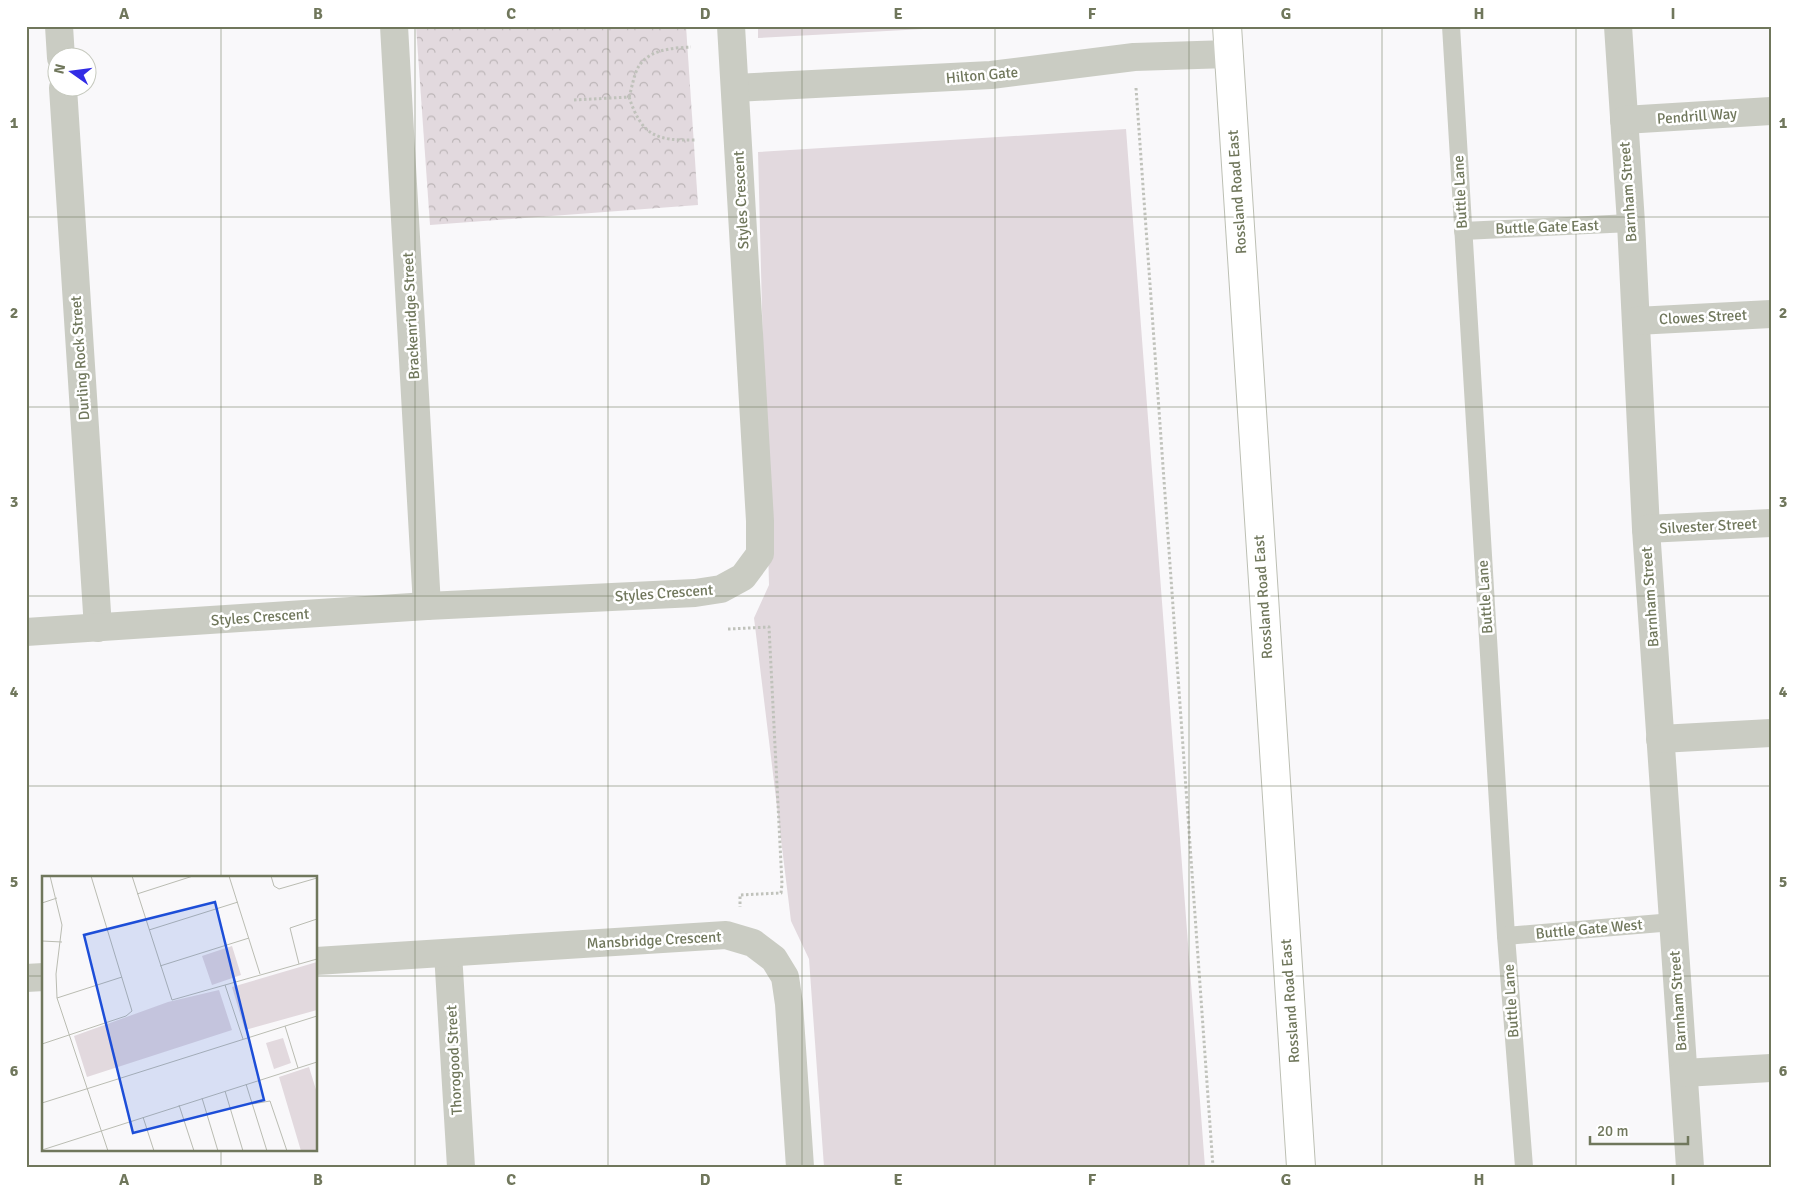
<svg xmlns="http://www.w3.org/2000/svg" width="1797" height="1193" font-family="Signika,sans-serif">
<defs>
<pattern id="forest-crowns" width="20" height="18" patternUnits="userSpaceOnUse" patternTransform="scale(1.25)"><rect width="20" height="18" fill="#e2d9de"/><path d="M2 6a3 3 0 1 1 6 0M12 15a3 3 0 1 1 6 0" fill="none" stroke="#bcb5b7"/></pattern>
</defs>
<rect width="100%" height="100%" fill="#f9f8fa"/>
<g fill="#e2d9de">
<polygon points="758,26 979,26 758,38"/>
<polygon points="1126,129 1205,1167 824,1167 809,959 791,921 754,618 769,585 758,152"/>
</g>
<polygon fill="url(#forest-crowns)" points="416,26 686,26 698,205 430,225"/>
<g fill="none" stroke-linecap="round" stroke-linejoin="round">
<g stroke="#bcbfb3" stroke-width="30">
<polyline id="secondary" points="1227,26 1301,1167"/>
</g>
<g stroke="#c0c2bb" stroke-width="3" stroke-dasharray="2.5 2.5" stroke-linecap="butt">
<polyline points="1136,88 1213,1167"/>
<path d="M 629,97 C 632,88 634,73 639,66 C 650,49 673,48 691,47"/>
<path d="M 574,100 L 629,97 C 642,136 656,141 696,140"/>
<polyline points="728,629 769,627 782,884 781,893 740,895 740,907"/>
</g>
<g stroke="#caccc3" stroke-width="18">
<polyline points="1451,26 1506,936 1524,1167"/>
<polyline points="1463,231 1631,223"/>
<polyline points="1506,936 1673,922"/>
</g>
<g stroke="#caccc3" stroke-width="28">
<polyline points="59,26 61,58"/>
<polyline points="394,26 427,606"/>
<polyline points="1618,26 1631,223 1646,529 1690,1167"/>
<polyline points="63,88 98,628"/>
<polyline points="735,88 991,75 1134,57 1229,54"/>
<polyline points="1624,120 1771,111"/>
<polyline points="1636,321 1771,314"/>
<polyline points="1646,529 1771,523"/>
<polyline points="26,632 427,606 695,593 721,589 743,577 760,554 760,521 731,26"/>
<polyline points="1660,739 1771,733"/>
<polyline points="448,953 461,1167"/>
<polyline points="316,961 726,935 753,943 774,959 785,977 789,1004 800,1167"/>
<polyline points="26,978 44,977"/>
<polyline points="1684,1073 1771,1068"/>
</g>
<use href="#secondary" stroke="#fff" stroke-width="28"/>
</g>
<path fill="none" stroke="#70775c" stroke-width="1" stroke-opacity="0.55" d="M 221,26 L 221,877M 415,26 L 415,1167M 608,26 L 608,1167M 802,26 L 802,1167M 995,26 L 995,1167M 1189,26 L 1189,1167M 1382,26 L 1382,1167M 1576,26 L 1576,1167M 26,217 L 1771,217M 26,407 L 1771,407M 26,596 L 1771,596M 26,786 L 1771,786M 26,976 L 44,976M 316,976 L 1771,976M 221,1149 L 221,1167"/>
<g text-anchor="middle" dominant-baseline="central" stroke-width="5" stroke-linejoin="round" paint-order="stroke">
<g font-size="15" fill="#70775c" stroke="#fff">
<text transform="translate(982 75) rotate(-5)">Hilton Gate</text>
<text transform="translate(1697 116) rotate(-4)">Pendrill Way</text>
<text transform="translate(1237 192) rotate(-94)">Rossland Road East</text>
<text transform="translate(1460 192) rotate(-93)">Buttle Lane</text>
<text transform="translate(1628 192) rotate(-94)">Barnham Street</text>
<text transform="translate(741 200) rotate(-93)">Styles Crescent</text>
<text transform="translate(1547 227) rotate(-2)">Buttle Gate East</text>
<text transform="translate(411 316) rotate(-93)">Brackenridge Street</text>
<text transform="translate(1703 317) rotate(-3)">Clowes Street</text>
<text transform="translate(80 358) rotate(-94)">Durling Rock Street</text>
<text transform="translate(1708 526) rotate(-3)">Silvester Street</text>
<text transform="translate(664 593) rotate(-4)">Styles Crescent</text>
<text transform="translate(1263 597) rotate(-94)">Rossland Road East</text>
<text transform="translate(1485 597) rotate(-94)">Buttle Lane</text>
<text transform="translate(1650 597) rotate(-94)">Barnham Street</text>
<text transform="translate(260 617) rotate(-4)">Styles Crescent</text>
<text transform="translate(1589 929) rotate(-5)">Buttle Gate West</text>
<text transform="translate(654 940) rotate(-3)">Mansbridge Crescent</text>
<text transform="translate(1290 1001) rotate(-94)">Rossland Road East</text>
<text transform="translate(1511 1001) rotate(-94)">Buttle Lane</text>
<text transform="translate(1678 1001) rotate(-94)">Barnham Street</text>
<text transform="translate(454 1060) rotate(-93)">Thorogood Street</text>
</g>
</g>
<g transform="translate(42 876)">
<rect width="275" height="275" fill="#f9f8fa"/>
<path d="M 275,86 L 275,134 L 203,154 L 190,111 ZM 177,114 L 190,154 L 45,201 L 32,160 L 126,126 Z" fill="#e2d9de"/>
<path d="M 190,70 L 199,99 L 170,109 L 160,80 ZM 241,162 L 249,187 L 232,193 L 224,167 ZM 267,191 L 275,217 L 275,275 L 259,275 L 237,201 Z" fill="#e2d9de"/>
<path fill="none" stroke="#babcb2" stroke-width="1" d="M 8,0 L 20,49 L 14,98 L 15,122 L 66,275M 90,0 L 130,124 L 275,83M 187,0 L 218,98M 229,0 L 232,10 L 237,13 L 275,2M 95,18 L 151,0M 0,27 L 15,22M 107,54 L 196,26M 0,65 L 20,66M 257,88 L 248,52 L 275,43M 118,90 L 207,62M 183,109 L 201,163M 15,122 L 80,101M 243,150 L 256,192M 0,168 L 84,140 L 90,135 L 49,0M 204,208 L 225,275M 183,215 L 201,275M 160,222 L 176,275M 0,227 L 275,140M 210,228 L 228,225 L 245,275M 137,229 L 152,275M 101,241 L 112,275M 0,274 L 275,186"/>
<path fill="#1d4ed8" fill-opacity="0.15" stroke="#1d4ed8" stroke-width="2.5" d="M 173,26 L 222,224 L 91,257 L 42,59 Z"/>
<rect width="275" height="275" fill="none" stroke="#70775c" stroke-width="2.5"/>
</g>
<rect width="1797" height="1193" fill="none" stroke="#ffffff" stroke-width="55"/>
<g transform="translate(72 72) rotate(284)"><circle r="24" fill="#ffffff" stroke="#c6c9be"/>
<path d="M0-4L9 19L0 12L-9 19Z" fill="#322ce5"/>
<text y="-8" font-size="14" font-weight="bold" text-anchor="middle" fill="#70775c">N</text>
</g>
<path d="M1590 1136v8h98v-8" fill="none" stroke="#70775c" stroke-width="2.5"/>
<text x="1597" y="1136" font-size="15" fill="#70775c" stroke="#ffffff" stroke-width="4" paint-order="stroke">20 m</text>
<rect x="28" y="28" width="1742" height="1138" fill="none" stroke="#70775c" stroke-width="2"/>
<g font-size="16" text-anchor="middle" font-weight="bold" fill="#70775c">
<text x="124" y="19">A</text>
<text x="318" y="19">B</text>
<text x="511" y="19">C</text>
<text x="705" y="19">D</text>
<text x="898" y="19">E</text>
<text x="1092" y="19">F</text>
<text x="1286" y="19">G</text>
<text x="1479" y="19">H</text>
<text x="1673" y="19">I</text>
<text x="14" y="128">1</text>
<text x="1783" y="128">1</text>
<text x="14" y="318">2</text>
<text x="1783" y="318">2</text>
<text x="14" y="507">3</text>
<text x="1783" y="507">3</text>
<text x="14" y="697">4</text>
<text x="1783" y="697">4</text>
<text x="14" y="887">5</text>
<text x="1783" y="887">5</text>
<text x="14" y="1076">6</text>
<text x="1783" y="1076">6</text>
<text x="124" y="1185">A</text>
<text x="318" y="1185">B</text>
<text x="511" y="1185">C</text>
<text x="705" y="1185">D</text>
<text x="898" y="1185">E</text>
<text x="1092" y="1185">F</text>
<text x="1286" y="1185">G</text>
<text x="1479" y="1185">H</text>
<text x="1673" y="1185">I</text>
</g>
</svg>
